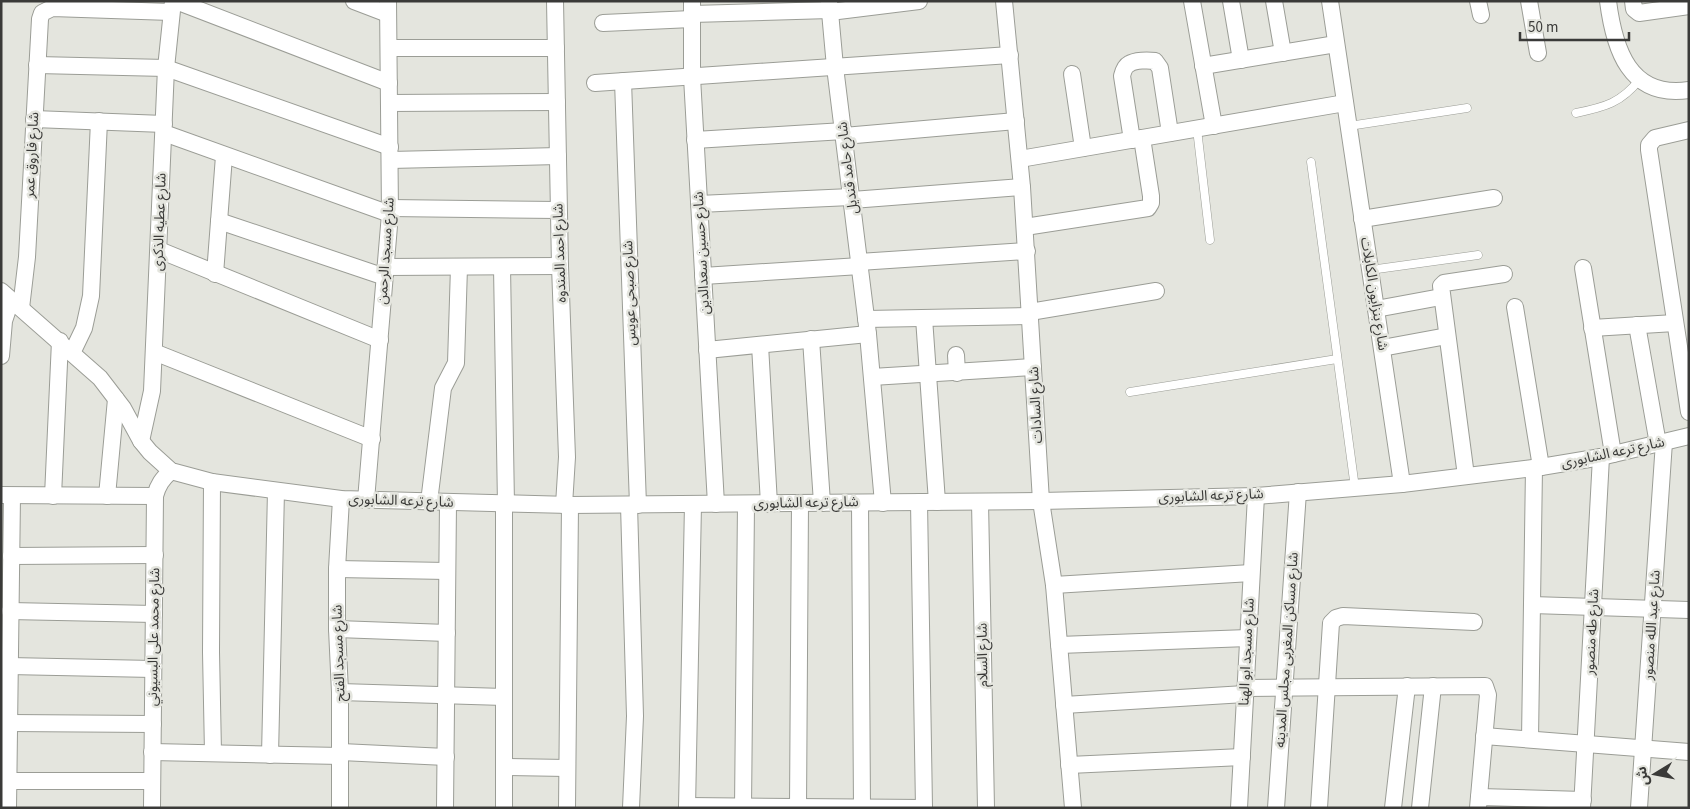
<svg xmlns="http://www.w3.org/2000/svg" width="1690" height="809" font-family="'Source Sans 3','Noto Sans Arabic',sans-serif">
<rect width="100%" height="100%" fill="#e4e5de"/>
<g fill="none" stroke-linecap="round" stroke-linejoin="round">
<g stroke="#9b9d96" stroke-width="9">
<g id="lane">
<path d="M 1576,113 C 1605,107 1621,103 1640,79"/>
<polyline points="1349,126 1467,108"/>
<polyline points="1197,129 1210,240"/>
<polyline points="1311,162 1355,488"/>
<polyline points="1370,270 1478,255"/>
<polyline points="1130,392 1337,359"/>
</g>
</g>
<g stroke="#9b9d96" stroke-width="18">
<g id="street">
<polyline points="176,1 389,83"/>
<polyline points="354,1 388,14"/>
<polyline points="555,1 560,266 567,457 564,505"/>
<polyline points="692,1 692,77 716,504"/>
<polyline points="829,1 835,67 868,334 883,503"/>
<polyline points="1004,1 1022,187 1041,501 1054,585 1073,808"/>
<polyline points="1192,1 1214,126"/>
<polyline points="1231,1 1241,60"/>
<polyline points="1274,1 1283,53"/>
<polyline points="1330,1 1402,484"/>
<polyline points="1478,1 1481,15"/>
<polyline points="1529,1 1538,53"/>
<path d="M 1608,1 C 1614,48 1629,99 1689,90"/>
<polyline points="1633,1 1634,9 1639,13 1689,6"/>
<polyline points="830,12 919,1"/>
<polyline points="692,14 830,10"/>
<polyline points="603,23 692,19"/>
<polyline points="389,48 556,48"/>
<polyline points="37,65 166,68 390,147"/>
<polyline points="1203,66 1336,44"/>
<polyline points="1072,74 1083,148"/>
<polyline points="623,81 638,505"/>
<polyline points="595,83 1010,55"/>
<polyline points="389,103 557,102"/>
<polyline points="34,119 164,124"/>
<polyline points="1689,130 1655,138 1649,145 1649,150 1689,412"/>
<polyline points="164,133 390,214"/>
<polyline points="844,136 1016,121"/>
<polyline points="695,140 844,131"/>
<path d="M 1132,140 L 1122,76 C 1123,72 1125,66 1129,64 C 1135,60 1148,60 1155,61 L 1160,68 L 1170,133"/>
<polyline points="1020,159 1345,103"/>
<polyline points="390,160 558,156"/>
<polyline points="852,200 1022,187"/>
<polyline points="699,204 851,197"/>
<polyline points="390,208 558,210"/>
<polyline points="1362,219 1494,198"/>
<polyline points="219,221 385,277"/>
<polyline points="1025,227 1148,208 1151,203 1151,196 1142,138"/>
<polyline points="159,250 380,340"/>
<polyline points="859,262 1027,251"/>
<polyline points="386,267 560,266"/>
<polyline points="502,267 506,505"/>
<polyline points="1583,268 1613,454"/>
<polyline points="215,274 224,156"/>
<polyline points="703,276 860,266"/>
<polyline points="1,291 100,378 123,408 141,441 150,452 171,471 212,482 341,499 570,505 1041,501 1256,496 1402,484 1541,467 1601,457 1689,436"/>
<polyline points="1515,307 1541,467"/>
<polyline points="21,308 27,257 40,19 42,13 52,8 171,12"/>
<polyline points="1376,309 1441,297"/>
<polyline points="1030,312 1156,291"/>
<polyline points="924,318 937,502"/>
<polyline points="866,319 1030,316"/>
<polyline points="1637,325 1658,444"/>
<polyline points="1592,328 1675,323"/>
<polyline points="811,339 822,503"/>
<polyline points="760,345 769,504"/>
<polyline points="1382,348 1447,336"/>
<polyline points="707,350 868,334"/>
<polyline points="154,352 372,439"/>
<polyline points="72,353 84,328 91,296 99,121"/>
<polyline points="956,355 957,373"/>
<polyline points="1,356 4,321 11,300"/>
<polyline points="872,377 1033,367"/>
<polyline points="141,441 152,391 166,68 173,1"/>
<polyline points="1466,476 1441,286 1444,283 1504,274"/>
<polyline points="212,482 211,652 213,753"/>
<polyline points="1,495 155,496"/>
<polyline points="53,496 60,341"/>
<polyline points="107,496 116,399"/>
<polyline points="366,500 390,214 388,1"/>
<polyline points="429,502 443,388 456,363 459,267"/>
<polyline points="919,502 924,808"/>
<polyline points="980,502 986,808"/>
<polyline points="860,503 862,808"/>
<polyline points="629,505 635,716 631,808"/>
<polyline points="11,556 155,555"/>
<polyline points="337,569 447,571"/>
<polyline points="1054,585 1251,573"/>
<polyline points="1532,605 1689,610"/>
<polyline points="10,611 154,614"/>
<polyline points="337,629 447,633"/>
<polyline points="1059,645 1248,638"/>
<polyline points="9,666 153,669"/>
<polyline points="1245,688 1485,686 1488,695 1478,808"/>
<polyline points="340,692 504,697"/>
<polyline points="1064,705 1245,694"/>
<polyline points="9,723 153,724"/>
<polyline points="1484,736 1689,752"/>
<polyline points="1530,739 1534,468"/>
<polyline points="152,752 341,756"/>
<polyline points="341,752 446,757"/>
<polyline points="270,755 276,491"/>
<polyline points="1069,765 1242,757"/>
<polyline points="504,767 567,768"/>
<polyline points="8,781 152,781"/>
<polyline points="1479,797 1583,800"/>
<polyline points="687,806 924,808"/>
<polyline points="8,808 12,496"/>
<path d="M 152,808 L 155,496 C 158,485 162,479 171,471"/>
<polyline points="340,808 340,692 337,629 337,569 341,499"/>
<polyline points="445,808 448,503"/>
<polyline points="504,808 504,505"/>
<polyline points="567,808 570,505"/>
<polyline points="687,808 693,504"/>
<polyline points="743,808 746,504"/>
<polyline points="798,808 800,503"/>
<polyline points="1239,808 1256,496"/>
<polyline points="1276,808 1298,492"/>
<polyline points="1319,808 1331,623 1336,618 1343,616 1474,622"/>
<polyline points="1393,808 1407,686"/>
<polyline points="1420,808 1433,686"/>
<polyline points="1582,808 1601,457"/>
<polyline points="1639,808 1664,442"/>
</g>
</g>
<use href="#lane" stroke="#fff" stroke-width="8"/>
<use href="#street" stroke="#fff" stroke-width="16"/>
</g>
<g text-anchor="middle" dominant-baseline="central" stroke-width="5" stroke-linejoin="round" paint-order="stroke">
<g font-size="14" fill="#3a3a38" stroke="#e4e5de">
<text transform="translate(32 155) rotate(-87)">شارع فاروق عمر</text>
<text transform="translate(848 168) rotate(-97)">شارع حامد قنديل</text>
<text transform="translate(160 222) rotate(-88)">شارع عطيه الذكرى</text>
<text transform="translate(386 251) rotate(-86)">شارع مسجد الرحمن</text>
<text transform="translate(560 253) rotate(-92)">شارع احمد المندوه</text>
<text transform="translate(702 253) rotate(-93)">شارع حسين سعدالدين</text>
<text transform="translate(630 293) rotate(-92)">شارع صبحى عويس</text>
<text transform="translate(1374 294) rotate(81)">شارع بنزايون الكابلات</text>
<text transform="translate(1036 405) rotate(-93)">شارع السادات</text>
<text transform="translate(1613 453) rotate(-12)">شارع ترعه الشابورى</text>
<text transform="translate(1211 496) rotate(-2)">شارع ترعه الشابورى</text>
<text transform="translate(401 501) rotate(2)">شارع ترعه الشابورى</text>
<text transform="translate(806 503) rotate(-1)">شارع ترعه الشابورى</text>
<text transform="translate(1652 625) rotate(-86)">شارع عبد الله منصور</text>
<text transform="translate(1592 632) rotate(-87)">شارع طه منصور</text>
<text transform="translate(154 637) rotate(-89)">شارع محمد على البسيوني</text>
<text transform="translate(1287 650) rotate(-86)">شارع مساكن المغربى مجلس المدينه</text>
<text transform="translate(1247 652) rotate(-87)">شارع مسجد ابو الهنا</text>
<text transform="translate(339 653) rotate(-92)">شارع مسجد الفتح</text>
<text transform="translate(983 655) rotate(-91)">شارع السلام</text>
</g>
</g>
<rect width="1690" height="809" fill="none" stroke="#3a3a38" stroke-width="5"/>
<g transform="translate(1655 774) rotate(260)" stroke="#e4e5de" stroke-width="4" paint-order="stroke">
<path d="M0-4L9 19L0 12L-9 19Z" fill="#3a3a38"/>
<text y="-8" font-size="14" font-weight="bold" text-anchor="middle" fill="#3a3a38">ش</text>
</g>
<path d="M1520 32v8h109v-8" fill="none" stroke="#3a3a38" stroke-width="2.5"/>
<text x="1528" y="32" font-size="15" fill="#3a3a38" stroke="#e4e5de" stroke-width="4" paint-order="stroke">50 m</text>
</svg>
